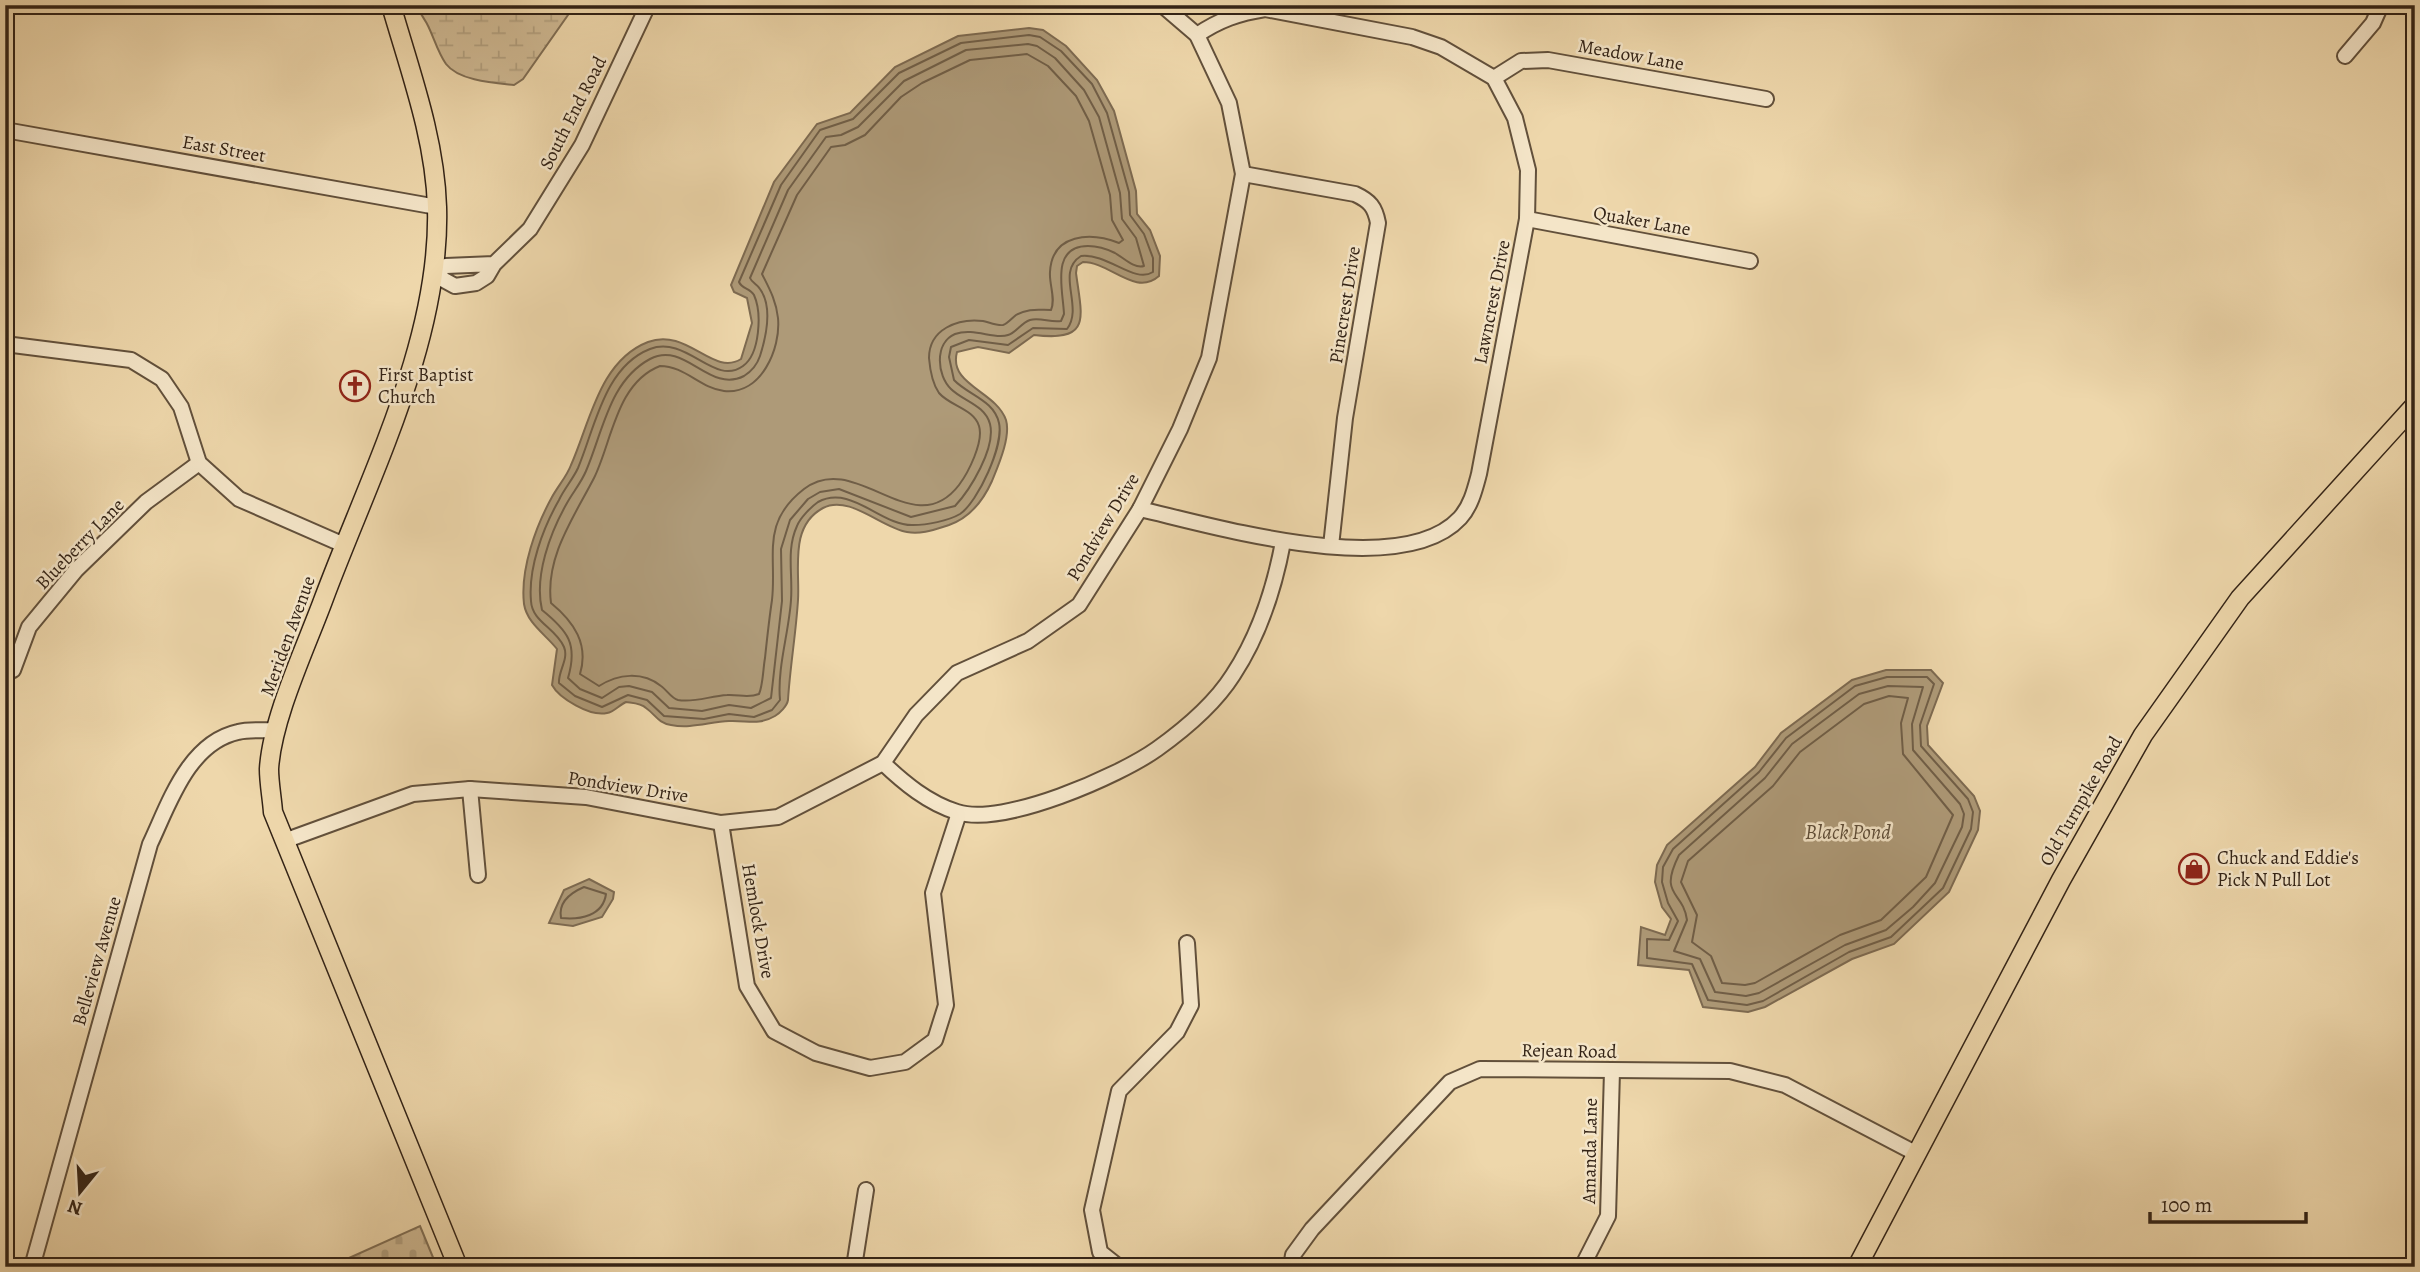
<svg xmlns="http://www.w3.org/2000/svg" width="2420" height="1272" font-family="Alegreya,serif">
<defs>
<pattern id="wetland-marsh" width="20" height="14" patternUnits="userSpaceOnUse" patternTransform="scale(1.75)"><rect width="20" height="14" fill="#ceb892"/><path d="M1 5h8M5 5V1M11 12h8M15 12V8" fill="none" stroke="#b19e7d"/></pattern>
<pattern id="cemetery-stones" width="16" height="16" patternUnits="userSpaceOnUse" patternTransform="scale(1.75)"><rect width="16" height="16" fill="#ceb892"/><path d="M2 7V4a2 2 0 0 1 4 0v3zM10 15v-3a2 2 0 0 1 4 0v3z" fill="#b19e7d"/></pattern>
</defs>
<rect width="100%" height="100%" fill="#eed7ab"/>
<filter id="stains"><feTurbulence type="fractalNoise" baseFrequency=".00286" numOctaves="4"/><feColorMatrix values="0 0 0 0 .2 0 0 0 0 .09 0 0 0 0 .02 0 0 0 .5 -.17"/></filter>
<radialGradient id="worn" r=".72"><stop offset=".6" stop-color="#630" stop-opacity="0"/><stop offset="1" stop-color="#630" stop-opacity=".3"/></radialGradient>
<path fill="url(#wetland-marsh)" stroke="#806e54" stroke-width="2" d="M 414,5 L 575,5 L 523,79 L 514,85 C 495,83 459,81 446,64 C 433,45 433,26 414,5 Z"/>
<polygon fill="url(#cemetery-stones)" stroke="#806e54" stroke-width="2" points="420,1226 437,1267 329,1267"/>
<g fill="#ae9a78" stroke="#7d6a51" stroke-width="2">
<path d="M 1029,28 L 1043,30 L 1066,46 L 1097,80 L 1114,111 L 1136,191 L 1137,214 L 1150,230 L 1160,256 L 1159,276 C 1135,297 1110,262 1083,262 L 1077,266 L 1076,273 C 1082,318 1092,342 1034,335 L 1009,353 L 978,347 L 957,352 C 948,385 996,391 1006,420 C 1011,437 998,466 992,481 C 983,501 969,518 949,525 C 936,529 921,535 907,532 C 882,528 849,494 823,508 C 789,526 800,570 798,600 C 796,633 790,667 788,700 C 787,706 780,713 775,716 C 758,726 747,720 729,721 C 709,722 691,729 671,725 C 658,723 656,715 646,708 C 641,703 632,703 626,702 C 619,705 614,712 607,713 C 590,717 559,698 552,685 L 557,649 C 545,634 527,623 524,604 C 520,569 536,526 552,497 C 558,486 567,476 571,465 C 590,423 599,361 648,342 C 687,327 713,377 741,359 L 752,323 L 747,298 L 734,292 L 731,285 L 774,182 L 817,124 L 850,113 L 895,67 L 958,36 Z"/>
<polygon points="1886,670 1931,670 1943,683 1927,726 1928,745 1974,796 1980,811 1978,830 1949,892 1894,944 1852,959 1765,1007 1748,1012 1703,1007 1689,970 1638,965 1641,927 1665,935 1671,919 1662,907 1655,882 1657,865 1667,845 1755,767 1781,733 1852,680"/>
<polygon points="589,879 614,892 613,899 602,917 573,926 549,923 564,890"/>
</g>
<g fill="none" stroke-linecap="round" stroke-linejoin="round">
<g stroke="#705e47" stroke-width="2">
<path d="M 1029,35 L 1040,37 L 1061,51 L 1092,84 L 1107,113 L 1129,192 L 1130,215 L 1144,234 L 1153,258 L 1153,272 C 1134,284 1108,253 1081,256 C 1055,272 1084,307 1067,329 L 1033,328 L 1008,345 L 969,340 L 951,347 L 949,357 L 954,380 C 968,395 994,400 999,423 C 1004,445 978,502 960,514 C 948,521 927,525 913,525 C 881,526 851,484 818,502 C 811,507 800,518 797,526 C 786,550 793,574 791,600 C 789,632 777,668 780,700 L 772,710 L 754,717 L 729,714 L 704,719 L 664,716 L 647,700 L 628,695 L 602,707 L 575,696 L 559,683 C 558,671 569,659 564,647 C 556,628 532,622 531,601 C 528,568 543,528 559,500 C 564,489 573,479 578,468 C 595,428 604,367 650,349 C 687,335 714,387 743,366 C 760,354 762,313 754,295 C 750,288 742,289 739,282 L 781,185 L 820,130 L 853,119 L 899,73 L 961,43 Z"/>
<path d="M 1028,44 L 1037,46 L 1055,58 L 1084,90 L 1099,117 L 1120,193 L 1122,219 L 1136,238 L 1144,266 C 1134,269 1124,258 1115,253 C 1107,249 1097,246 1088,246 C 1050,246 1063,290 1064,314 L 1061,321 C 1051,323 1040,317 1030,320 C 1021,323 1016,333 1008,335 C 994,340 974,327 955,334 C 934,343 937,376 951,389 C 963,401 985,405 990,424 C 996,448 970,490 955,506 L 911,517 L 839,489 L 820,492 L 808,499 L 790,520 L 781,549 L 782,601 L 771,698 L 751,708 L 729,705 L 702,711 L 669,708 L 652,692 L 629,686 L 619,687 L 602,698 L 580,689 L 568,678 C 578,644 568,631 542,610 C 534,576 550,533 567,503 C 573,492 581,483 586,471 C 603,432 609,381 650,359 C 685,340 709,394 744,376 C 752,371 757,365 760,356 C 766,337 773,307 760,289 C 757,284 752,283 750,278 L 788,190 L 826,137 L 841,135 L 858,127 L 904,81 L 966,50 Z"/>
<path d="M 1027,54 L 1048,66 L 1076,96 L 1089,121 L 1110,195 L 1112,220 L 1123,240 L 1119,243 C 1091,232 1052,233 1050,272 C 1049,284 1056,299 1051,310 C 1038,310 1028,308 1016,315 C 1012,318 1007,324 1003,325 C 998,326 988,322 983,321 C 958,318 929,329 929,358 C 930,370 932,383 939,393 C 950,406 974,409 979,426 C 984,442 968,473 959,485 C 913,545 856,449 804,489 C 760,523 777,556 772,600 C 769,620 767,639 765,658 C 763,669 763,685 759,694 C 747,699 739,694 727,695 C 710,696 694,703 678,700 C 671,698 667,690 661,686 C 642,671 618,674 599,686 L 580,674 C 589,644 574,622 551,603 C 545,557 574,517 594,478 C 612,442 616,383 660,366 C 685,366 700,388 724,391 C 761,395 781,349 778,318 C 776,300 769,288 762,274 L 797,195 L 831,147 L 845,145 L 865,135 L 901,97 L 922,83 L 970,60 Z"/>
<polygon points="1887,677 1927,677 1934,684 1920,725 1921,746 1968,799 1973,812 1971,829 1943,888 1891,937 1849,952 1763,1001 1747,1005 1708,1000 1692,964 1647,958 1647,939 1669,940 1678,921 1668,903 1662,882 1663,867 1673,849 1759,772 1786,738 1855,686"/>
<path d="M 1888,686 L 1923,687 L 1912,724 L 1913,750 L 1960,804 L 1964,814 L 1962,827 L 1935,883 L 1913,907 L 1886,930 L 1845,945 L 1759,993 L 1746,996 L 1715,992 L 1700,959 L 1674,951 L 1687,920 C 1683,890 1658,897 1679,855 L 1765,778 L 1792,744 L 1859,694 Z"/>
<polygon points="1889,696 1908,698 1901,723 1903,754 1953,815 1926,877 1881,920 1840,935 1755,983 1745,985 1722,983 1711,956 1692,942 1697,915 1681,882 1688,861 1773,786 1800,752 1864,704"/>
<path d="M 584,887 L 606,894 C 603,916 580,920 561,918 C 558,902 570,893 584,887 Z"/>
</g>
<g stroke="#62503b" stroke-width="18">
<g id="minor">
<polyline points="2345,56 2373,23 2381,5"/>
<polyline points="1494,78 1521,61 1548,60 1766,99"/>
<polyline points="5,130 437,207"/>
<path d="M 1243,174 L 1355,194 C 1370,201 1375,207 1378,223 L 1345,418 L 1331,546"/>
<polyline points="1527,219 1750,261"/>
<polyline points="494,264 446,266 433,274 455,286 476,283 487,276 494,264 530,229 582,145 648,5"/>
<polyline points="5,344 131,360 162,379 181,407 199,463 239,499 344,545"/>
<path d="M 1140,509 C 1214,526 1401,582 1460,518 C 1471,506 1475,489 1479,474 L 1527,219 L 1528,170 L 1515,118 L 1494,78 L 1441,47 L 1412,37 L 1265,9 C 1239,13 1219,20 1197,35"/>
<polyline points="13,670 29,627 76,570 146,502 199,463"/>
<path d="M 883,763 C 904,783 928,803 957,812 C 1003,827 1119,776 1157,749 C 1185,729 1214,705 1233,675 C 1260,634 1274,590 1283,542"/>
<polyline points="470,789 478,875"/>
<polyline points="721,823 747,986 774,1031 816,1053 870,1068 905,1062 935,1040 946,1005 933,893 959,813"/>
<polyline points="284,841 413,794 470,789 586,797 721,823 778,817 883,763 916,715 957,673 1028,641 1079,605 1140,509 1180,429 1209,358 1243,174 1229,103 1197,35 1162,5"/>
<path d="M 32,1267 L 150,844 C 169,804 188,743 238,732 C 250,729 264,731 276,730"/>
<polyline points="854,1267 866,1190"/>
<polyline points="1119,1267 1100,1252 1092,1210 1119,1091 1177,1032 1191,1005 1187,943"/>
<polyline points="1291,1267 1293,1255 1312,1229 1450,1082 1480,1069 1730,1071 1785,1085 1917,1154"/>
<polyline points="1582,1267 1608,1216 1612,1071"/>
</g>
</g>
<g stroke="#332316" stroke-width="21">
<g id="major">
<path d="M 391,5 C 410,71 435,138 437,207 C 441,339 370,475 324,598 C 306,647 272,718 269,769 C 269,783 272,798 273,812 L 458,1267"/>
<polyline points="1857,1267 2061,880 2143,735 2240,598 2415,405"/>
</g>
</g>
<use href="#minor" stroke="#f4e5c8" stroke-width="14"/>
<use href="#major" stroke="#eed7ab" stroke-width="18"/>
</g>
<defs>
<g id="church-ring" transform="scale(1.575)"><circle r="9.5" fill="#f4e5c8" stroke="#8f2418" stroke-width="1.5"/><path d="M-1.2-6h2.4v3.5h3.3v2.4h-3.3V6h-2.4V-.1h-3.3v-2.4h3.3Z" fill="#8f2418"/></g>
<g id="shop-ring" transform="scale(1.575)"><circle r="9.5" fill="#f4e5c8" stroke="#8f2418" stroke-width="1.5"/><path d="M-5-2.5h2.3a2.7 3.5 0 0 1 5.4 0H5L5.5 6h-11ZM-1.5-2.5h3a1.5 2.3 0 0 0-3 0Z" fill="#8f2418"/></g>
</defs>
<g fill-rule="evenodd">
<use href="#church-ring" x="355" y="386"/>
<use href="#shop-ring" x="2194" y="869"/>
</g>
<g text-anchor="middle" dominant-baseline="central" stroke-width="5" stroke-linejoin="round" paint-order="stroke">
<g font-size="19" fill="#332316" stroke="#f4e5c8">
<text transform="translate(1631 55) rotate(10)">Meadow Lane</text>
<text transform="translate(573 113) rotate(-63)">South End Road</text>
<text transform="translate(224 149) rotate(10)">East Street</text>
<text transform="translate(1642 221) rotate(10)">Quaker Lane</text>
<text transform="translate(1492 302) rotate(-79)">Lawncrest Drive</text>
<text transform="translate(1345 305) rotate(-81)">Pinecrest Drive</text>
<text transform="translate(1103 527) rotate(-59)">Pondview Drive</text>
<text transform="translate(80 544) rotate(-46)">Blueberry Lane</text>
<text transform="translate(288 636) rotate(-70)">Meriden Avenue</text>
<text transform="translate(628 787) rotate(9)">Pondview Drive</text>
<text transform="translate(2081 801) rotate(-60)">Old Turnpike Road</text>
<text transform="translate(758 921) rotate(80)">Hemlock Drive</text>
<text transform="translate(97 961) rotate(-74)">Belleview Avenue</text>
<text transform="translate(1569 1051) rotate(1)">Rejean Road</text>
<text transform="translate(1590 1151) rotate(-89)">Amanda Lane</text>
</g>
<g font-size="19" fill="#332316" stroke="#f4e5c8" text-anchor="start">
<text x="378" y="375">First Baptist<tspan x="378" dy="22">Church</tspan></text>
<text x="2217" y="858">Chuck and Eddie's<tspan x="2217" dy="22">Pick N Pull Lot</tspan></text>
</g>
<g font-size="21" font-style="italic" fill="#5e4d38" stroke="#f4e5c8">
<text x="1848" y="832">Black Pond</text>
</g>
</g>
<rect width="2420" height="1272" fill="none" stroke="#eed7ab" stroke-width="28"/>
<rect x="7" y="7" width="2406" height="1258" fill="none" stroke="#332316" stroke-width="3.5"/>
<rect x="14" y="14" width="2392" height="1244" fill="none" stroke="#332316" stroke-width="2"/>
<g transform="translate(80 1192) rotate(198)" stroke="#f4e5c8" stroke-width="5" paint-order="stroke">
<path d="M0-5L12 26L0 18L-12 26Z" fill="#332316"/>
<text y="-10" font-size="19" font-weight="bold" text-anchor="middle" fill="#332316">N</text>
</g>
<path d="M2150 1212v10h156v-10" fill="none" stroke="#332316" stroke-width="3.5"/>
<text x="2161" y="1212" font-size="21" fill="#332316" stroke="#f4e5c8" stroke-width="5" paint-order="stroke">100 m</text>
<rect width="100%" height="100%" filter="url(#stains)"/>
<rect width="100%" height="100%" fill="url(#worn)"/>
</svg>
